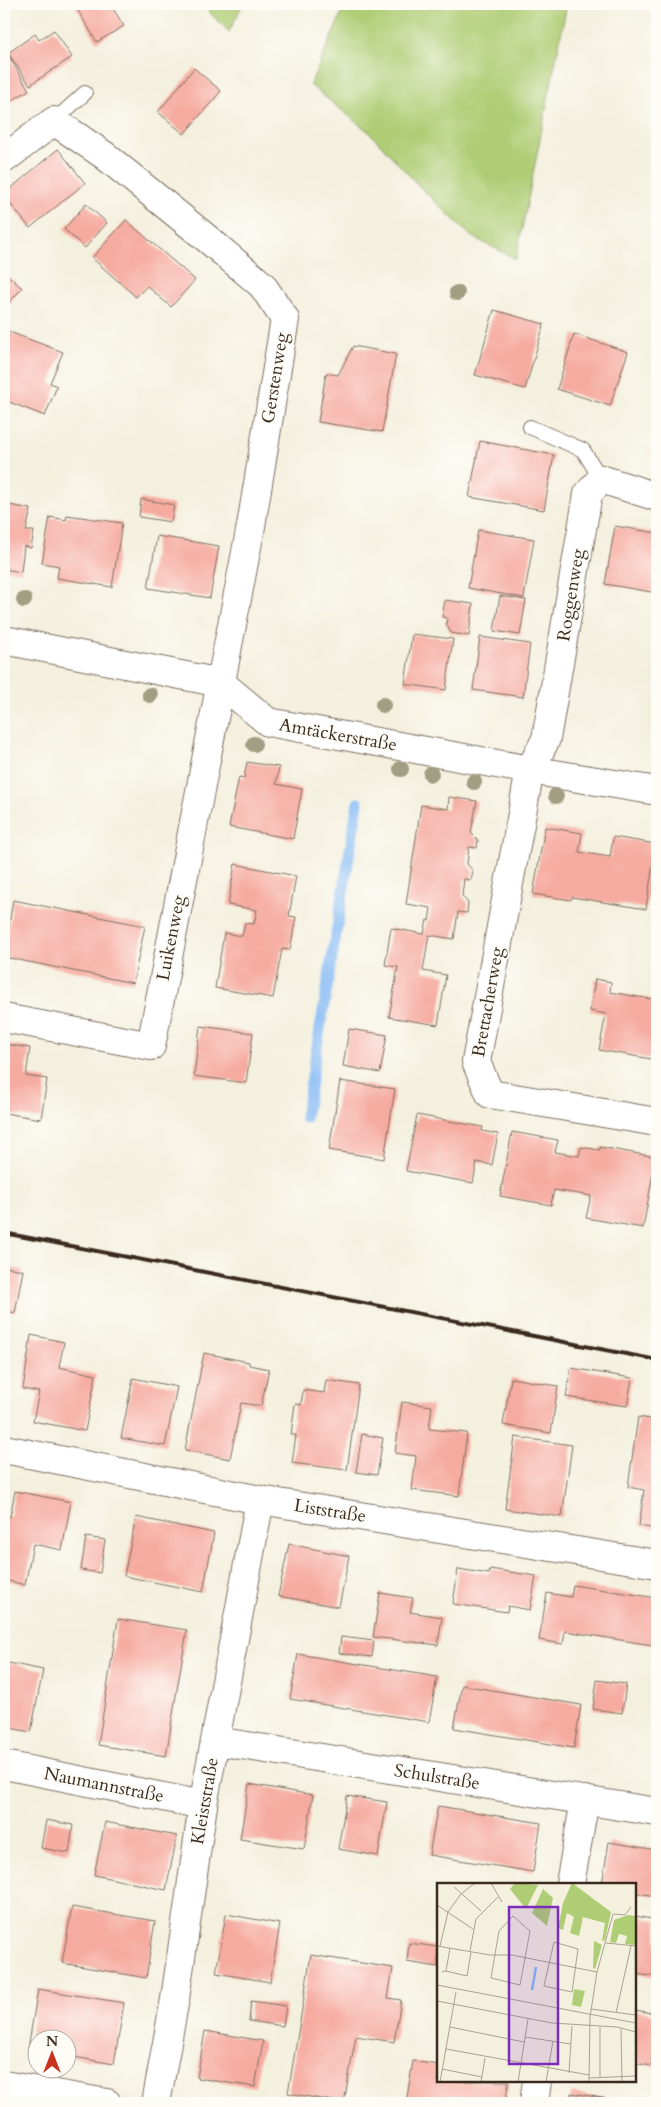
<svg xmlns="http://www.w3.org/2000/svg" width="661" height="2107" font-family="Cardo,serif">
<rect width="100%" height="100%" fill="#fdfcf7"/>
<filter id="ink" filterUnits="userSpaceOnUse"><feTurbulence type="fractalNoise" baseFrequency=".02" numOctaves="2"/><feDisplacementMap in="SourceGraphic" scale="10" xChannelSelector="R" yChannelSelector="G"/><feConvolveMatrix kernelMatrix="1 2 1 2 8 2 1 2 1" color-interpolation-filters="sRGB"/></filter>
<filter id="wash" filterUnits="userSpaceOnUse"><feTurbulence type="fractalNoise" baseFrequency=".0096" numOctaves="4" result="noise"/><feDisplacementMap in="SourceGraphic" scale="20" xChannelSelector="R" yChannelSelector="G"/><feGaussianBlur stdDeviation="1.12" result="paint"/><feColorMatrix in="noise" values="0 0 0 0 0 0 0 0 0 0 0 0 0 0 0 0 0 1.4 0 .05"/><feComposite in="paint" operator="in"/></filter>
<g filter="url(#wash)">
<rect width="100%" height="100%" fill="#f4f0de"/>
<g fill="#afcd74" stroke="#757c49">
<polygon points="201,4 243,4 229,32"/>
<polygon points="346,4 567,4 516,259 471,236 420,187 369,132 310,85"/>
</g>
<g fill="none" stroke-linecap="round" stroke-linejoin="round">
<polyline stroke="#87bbf5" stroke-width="11" points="305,1118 358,803"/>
</g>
<g id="blocks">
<g fill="#f6aba0">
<polygon points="74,4 110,4 124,26 97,42"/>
<polygon points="54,30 72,57 30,85 8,53 35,34 39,40"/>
<polygon points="4,48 29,90 4,105"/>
<polygon points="194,68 221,91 184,134 158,112"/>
<polygon points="58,149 85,183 30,228 4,196 4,194"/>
<polygon points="86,204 107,223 85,248 64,229"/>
<polygon points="126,220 195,280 171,307 147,286 136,297 92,258"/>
<polygon points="4,272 22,288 4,309"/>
<polygon points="494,310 544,324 525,389 475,375"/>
<polygon points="4,330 63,352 50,383 57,386 45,416 4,400"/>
<polygon points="574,334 628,352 610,406 557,389"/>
<polygon points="353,346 396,354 382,432 318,422 326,373 338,375"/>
<polygon points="480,441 554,455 544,510 469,497"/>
<polygon points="141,499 174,505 171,522 139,517"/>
<polygon points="4,504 31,509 26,531 34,531 31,548 24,546 21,572 4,569"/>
<polygon points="67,515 122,523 112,587 57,578 59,566 42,563 50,517 66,520"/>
<polygon points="615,526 657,533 657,593 605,584"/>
<polygon points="478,530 534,539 524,598 468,588"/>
<polygon points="157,536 219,546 210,598 148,588"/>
<polygon points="500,596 526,600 520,635 494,631"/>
<polygon points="445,600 473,604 469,636 451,633 446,624 447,618 442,617"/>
<polygon points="412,634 453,639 446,690 405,684"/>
<polygon points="480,637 530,644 523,697 473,690"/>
<polygon points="247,762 279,767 276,784 302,789 293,839 229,827 239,777 244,778"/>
<polygon points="449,797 477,801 471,833 478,840 477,848 469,847 467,864 473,871 471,880 464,879 462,896 468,903 467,913 458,912 454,939 429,935 423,971 446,975 438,1025 389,1017 398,967 385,965 391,928 424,934 427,920 429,921 431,908 406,904 421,805 448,809"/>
<polygon points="545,827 582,833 579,852 610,857 613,837 656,844 646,909 572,897 571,900 533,894"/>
<polygon points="235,864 296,876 289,916 296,917 290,950 282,949 273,998 215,988 224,933 242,936 245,923 254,924 257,910 228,905"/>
<polygon points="13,900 145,926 133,983 4,957"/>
<polygon points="595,979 611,982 610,992 657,1000 657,1060 599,1050 606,1014 590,1011"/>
<polygon points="200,1026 253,1033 246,1083 194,1076"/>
<polygon points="349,1029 387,1035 380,1073 343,1066"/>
<polygon points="4,1044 30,1048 26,1076 47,1079 41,1119 4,1113"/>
<polygon points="340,1081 395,1089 384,1159 329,1150"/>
<polygon points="417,1115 483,1127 482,1131 498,1134 492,1165 477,1162 473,1183 406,1171"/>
<polygon points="512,1132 558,1140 555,1152 579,1156 581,1147 600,1150 600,1147 656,1157 643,1228 586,1218 591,1196 554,1190 551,1205 500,1196"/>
<polygon points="6,1267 23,1270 15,1313 4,1310 4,1276"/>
<polygon points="31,1335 64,1342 59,1367 96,1375 85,1431 33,1421 39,1392 23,1389"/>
<polygon points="204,1353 249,1362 249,1365 269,1369 261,1406 241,1403 230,1459 185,1450"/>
<polygon points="571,1368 632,1378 627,1406 566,1397"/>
<polygon points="133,1378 177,1387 165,1446 121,1438"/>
<polygon points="511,1378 558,1386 551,1433 503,1425"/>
<polygon points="326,1380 359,1385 347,1470 292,1463 296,1435 291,1435 295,1404 301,1405 303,1390 324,1393"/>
<polygon points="402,1402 432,1406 429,1429 467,1433 459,1496 412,1490 416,1456 395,1453"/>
<polygon points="638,1417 657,1420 657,1529 639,1526 644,1490 628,1487"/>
<polygon points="362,1434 383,1438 377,1475 356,1472"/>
<polygon points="515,1437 572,1445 562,1517 505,1509"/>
<polygon points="15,1491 71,1502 62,1550 33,1544 25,1585 4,1580 4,1516 10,1517"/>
<polygon points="136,1517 214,1533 203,1592 124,1576"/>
<polygon points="86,1537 105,1540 100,1573 81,1570"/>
<polygon points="289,1544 349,1556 339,1607 278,1596"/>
<polygon points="458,1569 489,1574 490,1569 536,1576 530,1610 508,1606 507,1612 453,1604"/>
<polygon points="573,1585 657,1598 657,1615 652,1645 565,1631 563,1644 539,1640 547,1593 571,1597"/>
<polygon points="380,1593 413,1598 410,1612 442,1617 438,1645 373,1637"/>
<polygon points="118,1619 187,1630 166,1756 98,1745"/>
<polygon points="341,1637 374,1641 372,1657 339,1653"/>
<polygon points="298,1654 437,1677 429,1722 290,1699"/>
<polygon points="4,1662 43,1670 31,1732 4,1727"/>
<polygon points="597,1680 626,1684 622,1713 593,1709"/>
<polygon points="462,1685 581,1705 574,1748 454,1728"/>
<polygon points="249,1784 313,1795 304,1849 240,1839"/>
<polygon points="347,1796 387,1802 378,1856 338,1849"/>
<polygon points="438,1806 541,1823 533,1872 429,1855"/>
<polygon points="46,1820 73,1825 69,1853 41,1848"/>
<polygon points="105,1822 177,1836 166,1890 94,1875"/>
<polygon points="609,1842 657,1850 657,1896 635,1893 635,1884 602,1884"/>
<polygon points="72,1907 155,1921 146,1978 62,1963"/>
<polygon points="226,1914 280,1924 270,1982 216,1973"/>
<polygon points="635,1916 657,1920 657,1977 635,1974"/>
<polygon points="409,1943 438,1947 438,1967 407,1962"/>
<polygon points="311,1955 393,1968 388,1998 401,2000 394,2042 356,2036 344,2103 288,2093"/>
<polygon points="38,1989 124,2003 114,2064 68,2056 68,2040 38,2040 38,2051 28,2049"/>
<polygon points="251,2001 286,2006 283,2026 249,2021"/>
<polygon points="635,2010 657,2014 657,2067 635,2063"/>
<polygon points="205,2031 263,2041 255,2087 197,2078"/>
<polygon points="413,2061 438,2065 438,2081 509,2081 505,2103 406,2103"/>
<polygon points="571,2093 629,2102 629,2103 569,2103"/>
</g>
</g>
</g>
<g filter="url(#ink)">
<use href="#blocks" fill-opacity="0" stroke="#7c6f61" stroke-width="1"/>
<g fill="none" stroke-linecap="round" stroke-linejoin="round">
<g stroke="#7c6f61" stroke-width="16">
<g id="lane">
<polyline points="54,121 85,93"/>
<polyline points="530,427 583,450 601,479"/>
</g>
</g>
<g stroke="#7c6f61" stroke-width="30">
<g id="street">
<polyline points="4,159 54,121 104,155 210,241 262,285 285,319 251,526 151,1046 4,1018"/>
<polyline points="657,497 601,479 588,494 546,739 530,770 476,1062 490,1094 657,1122"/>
<polyline points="4,640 221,683 268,722 530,770 657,791"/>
<polyline points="4,1449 260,1500 657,1564"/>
<polyline points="216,1741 657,1812"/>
<polyline points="4,1765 203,1805"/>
<polyline points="570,1884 585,1800"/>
<polyline points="4,2085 107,2103"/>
<polyline points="156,2103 175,1999 203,1805 260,1500"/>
<polyline points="534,2103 537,2081"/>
</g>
</g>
<use href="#lane" stroke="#fff" stroke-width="14"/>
<use href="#street" stroke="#fff" stroke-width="28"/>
<polyline stroke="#3b2a1e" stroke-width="4" points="4,1233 657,1360"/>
</g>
<g fill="#a29e83">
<circle cx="457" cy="293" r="8"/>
<circle cx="24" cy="600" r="8"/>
<circle cx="150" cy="695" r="8"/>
<circle cx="383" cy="705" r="8"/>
<circle cx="254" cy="744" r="8"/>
<circle cx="401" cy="769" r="8"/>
<circle cx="431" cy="774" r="8"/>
<circle cx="474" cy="782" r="8"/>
<circle cx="556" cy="796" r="8"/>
</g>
</g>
<g text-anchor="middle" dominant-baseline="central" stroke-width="4" stroke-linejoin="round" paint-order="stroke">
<g font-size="18" fill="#3b2a1e" stroke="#fdfcf7">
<text transform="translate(275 378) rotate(-81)">Gerstenweg</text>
<text transform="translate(571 595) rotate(-81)">Roggenweg</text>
<text transform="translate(338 735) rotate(10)">Amtäckerstraße</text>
<text transform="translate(171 938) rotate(-79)">Luikenweg</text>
<text transform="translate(488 1002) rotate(-80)">Brettacherweg</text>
<text transform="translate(330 1511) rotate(9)">Liststraße</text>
<text transform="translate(437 1777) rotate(9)">Schulstraße</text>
<text transform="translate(104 1785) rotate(11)">Naumannstraße</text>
<text transform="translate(205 1801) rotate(-80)">Kleiststraße</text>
</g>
</g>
<g transform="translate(437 1883)">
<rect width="199" height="199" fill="#f4f0de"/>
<path d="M 78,0 L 101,2 L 89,26 L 73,6 ZM 135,0 L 174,29 L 168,57 L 165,58 L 168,40 L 146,34 L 142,53 L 133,50 L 137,34 L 130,30 L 126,47 L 121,45 L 126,20 ZM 106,6 L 116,15 L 110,43 L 95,30 ZM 191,32 L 199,33 L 199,62 L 188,61 L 190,53 L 182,51 L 179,60 L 173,59 L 177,37 ZM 157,58 L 165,62 L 158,86 L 156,85 ZM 137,106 L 148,108 L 144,124 L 135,122 Z" fill="#afcd74"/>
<path fill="none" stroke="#87bbf5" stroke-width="2.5" d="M 95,107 L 99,84"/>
<path fill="none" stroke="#aaa191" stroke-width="1" d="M 54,0 L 65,19M 17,4 L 44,28M 0,22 L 36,46M 76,33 L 93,48 L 83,102 L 54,95 L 62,48 ZM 117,59 L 141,66 L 135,109 L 107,103 ZM 169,60 L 199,63M 0,63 L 53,72 L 75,72 L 160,89M 3,63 L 11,29 L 24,11 L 38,0M 33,68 L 39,36 L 61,14M 9,88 L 30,93 L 34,69M 5,89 L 9,88 L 13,65M 0,102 L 199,140M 0,118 L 115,140 L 180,144 L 199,149M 154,126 L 199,132M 179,130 L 194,63M 13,144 L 87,159M 184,146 L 185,199M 88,154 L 134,161M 9,166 L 152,192M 5,186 L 45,194M 132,190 L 135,143M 152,195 L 199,193M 163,195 L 163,144M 3,199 L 19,109M 44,199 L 48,175M 81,199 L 91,136M 109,199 L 116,158M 152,199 L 153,134 L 160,89 L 176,31 L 188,32 L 194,24"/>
<path fill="#7b2cbf" fill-opacity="0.15" stroke="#7b2cbf" stroke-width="2.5" d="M 72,24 L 121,24 L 121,181 L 72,181 Z"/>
<rect width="199" height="199" fill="none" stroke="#3b2a1e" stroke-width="2.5"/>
</g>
<rect width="661" height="2107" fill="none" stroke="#fdfcf7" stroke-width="20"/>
<g transform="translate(52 2054)"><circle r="24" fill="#fdfcf7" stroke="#afa8a0"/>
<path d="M0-4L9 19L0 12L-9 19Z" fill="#c8321e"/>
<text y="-8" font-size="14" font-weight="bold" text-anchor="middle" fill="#3b2a1e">N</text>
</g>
</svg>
